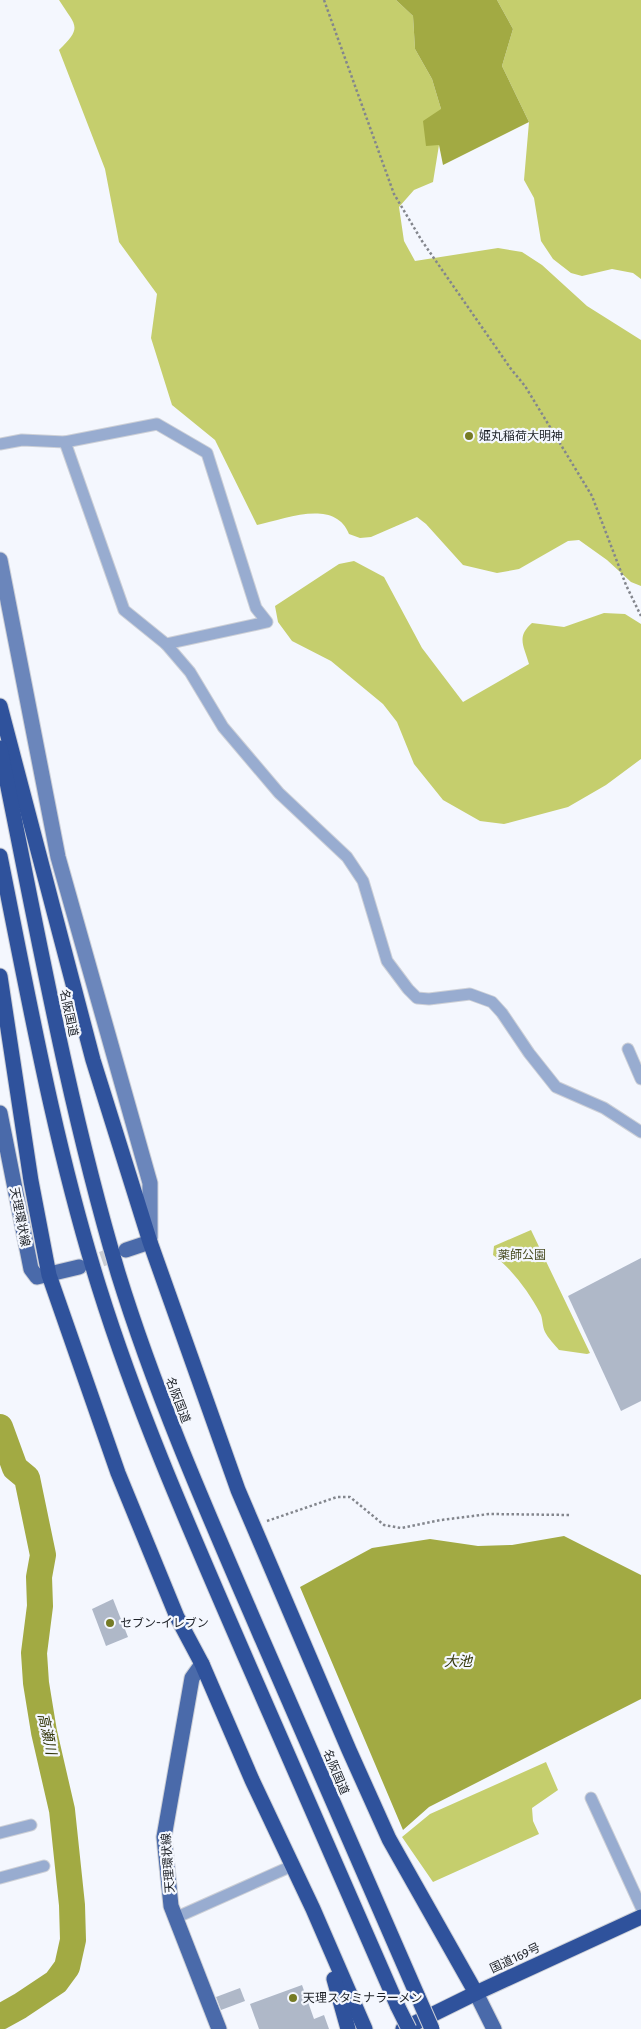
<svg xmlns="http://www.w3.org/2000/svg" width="641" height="2029" font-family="'Fira Sans','Noto Sans JP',sans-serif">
<rect width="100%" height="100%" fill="#f4f7fe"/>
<g fill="#c5ce6d">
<path d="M 59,0 L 396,0 L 413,16 L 415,49 L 432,79 L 441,109 L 439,145 L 433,182 L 414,190 L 399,207 L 404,241 L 415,261 L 498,248 L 522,252 L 542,265 L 587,306 L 641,340 L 641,586 L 631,582 L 607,560 L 579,540 L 568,541 L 519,569 L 497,573 L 463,565 L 426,524 L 417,517 L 371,537 L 360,538 L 349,534 C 335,498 285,519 257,525 L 215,440 L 172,405 L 151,338 L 157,294 L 119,242 L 105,169 L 59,50 C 83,26 76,27 59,0 Z"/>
<polygon points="497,0 641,0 641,279 633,273 612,269 582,276 571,273 553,259 541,241 534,198 524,180 529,122 502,66 513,29"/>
<path d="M 354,561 L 384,577 L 422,648 L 463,702 L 529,664 C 524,646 516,637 532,623 L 564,627 L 604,613 L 625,614 L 641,624 L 641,759 L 606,785 L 568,807 L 504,824 L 480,821 L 443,800 L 414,764 L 397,722 L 383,704 L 331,661 L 292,641 L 278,622 L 275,606 L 339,564 Z"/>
<path d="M 531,1230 L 590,1353 L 587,1354 L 559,1350 C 555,1345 548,1338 545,1332 C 542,1326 543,1318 540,1313 C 529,1292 511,1268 493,1255 L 494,1246 Z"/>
<polygon points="546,1762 558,1790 532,1808 533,1821 539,1834 433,1882 402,1837 430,1814"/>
</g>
<g fill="#a2aa43">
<polygon points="396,0 497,0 513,29 502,66 529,122 443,165 439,145 426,146 423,121 441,109 432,79 415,49 413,16"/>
<polygon points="564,1536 641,1575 641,1699 429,1807 403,1830 300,1587 372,1548 430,1539 478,1546 512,1545"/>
</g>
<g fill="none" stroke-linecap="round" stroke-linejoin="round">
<polyline stroke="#a2aa43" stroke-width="26" points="0,1427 15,1468 27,1478 43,1555 39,1577 40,1606 34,1653 36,1683 44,1732 62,1810 72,1905 73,1940 67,1967 56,1982 20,2006 0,2017"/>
</g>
<g fill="#afb8c8">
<polygon points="641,1258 641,1401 621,1411 568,1296"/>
<polygon points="113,1599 128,1637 106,1646 92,1609"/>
<polygon points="302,1985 314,2019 324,2015 329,2029 259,2029 250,2004"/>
<polygon points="240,1988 245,2001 221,2010 216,1997"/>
</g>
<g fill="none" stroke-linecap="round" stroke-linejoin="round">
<polyline stroke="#c9ccd3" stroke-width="15" stroke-dasharray="15 8" stroke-linecap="butt" points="80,1267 124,1251"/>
<g stroke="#cdd0d7" stroke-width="13">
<g id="street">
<polyline points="65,442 124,610 166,644 190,672 223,727 279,793 347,857 363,881 387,961 408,989 417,998 429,999 470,994 492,1002 502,1013 529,1053 556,1087 604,1108 641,1132"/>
<polyline points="0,444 22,440 65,442 157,424 207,453 256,608 267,622 166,644"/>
<polyline points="628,1049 641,1079"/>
<polyline points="591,1798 641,1907"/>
<polyline points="0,1833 31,1825"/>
<polyline points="0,1878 44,1866"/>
<polyline points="175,1918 294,1865"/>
</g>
</g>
<g stroke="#cdd0d7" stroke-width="17">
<polyline id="secondary" points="0,560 58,857 150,1183 150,1238"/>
</g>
<g stroke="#cdd0d7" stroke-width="17">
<g id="primary">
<polyline points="0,1113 31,1269 37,1277 79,1267"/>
<polyline points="126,1250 150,1242"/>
<polyline points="202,1664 192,1678 164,1837 171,1906 219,2029"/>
<polyline points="476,1993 494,2029"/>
</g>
</g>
<g stroke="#cdd0d7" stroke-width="17">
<g id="highway">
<polyline points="0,706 93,1060 150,1242 238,1490 349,1750 389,1839 476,1993"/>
<path d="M 0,748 C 36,923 67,1101 118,1273 C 156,1396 208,1514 259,1632 C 312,1754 365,1875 418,1997"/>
<path d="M 0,856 C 29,1000 55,1146 99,1287 C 138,1412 191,1532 243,1652 C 295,1770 347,1888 398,2007"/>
<polyline points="0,976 31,1181 49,1275 118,1473 177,1617 202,1664 252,1780 313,1909 365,2029"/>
<polyline points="334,1979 348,2029"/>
<polyline points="403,2029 476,1993 641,1917"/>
</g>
</g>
<g stroke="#83868d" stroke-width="2.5" stroke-dasharray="2.5 2.5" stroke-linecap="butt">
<polyline points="324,0 394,194 422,241 511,369 525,386 592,496 626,585 641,616"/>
<polyline points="267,1521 337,1497 350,1497 384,1525 401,1528 441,1520 489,1514 571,1515"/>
</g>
<use href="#street" stroke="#98acd0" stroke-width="11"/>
<use href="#secondary" stroke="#6b86bb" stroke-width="15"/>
<use href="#primary" stroke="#4a6aaa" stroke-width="15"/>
<use href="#highway" stroke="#2f529c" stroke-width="15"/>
<g stroke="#cdd0d7" stroke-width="17" stroke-linecap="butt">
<g id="highway-bridge">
<polyline points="418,1997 432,2029"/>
<polyline points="398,2007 409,2029"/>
</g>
</g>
<use href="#highway-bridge" stroke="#2f529c" stroke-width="15"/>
</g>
<g fill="#757b25" stroke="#f4f7fe" stroke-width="2">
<circle cx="469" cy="436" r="5"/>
<circle cx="110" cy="1623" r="5"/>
<circle cx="293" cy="1998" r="5"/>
</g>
<g text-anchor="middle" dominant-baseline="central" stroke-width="4.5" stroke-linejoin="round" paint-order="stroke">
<g font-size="12" fill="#1d2127" stroke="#f4f7fe" text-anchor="start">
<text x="479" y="436">姫丸稲荷大明神</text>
<text x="120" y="1623">セブン-イレブン</text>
<text x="303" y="1998">天理スタミナラーメン</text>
</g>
<g font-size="12" fill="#1d2127" stroke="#f4f7fe">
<text transform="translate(69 1013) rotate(78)">名阪国道</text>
<text transform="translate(20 1217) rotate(79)">天理環状線</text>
<text transform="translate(178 1400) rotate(69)">名阪国道</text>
<text transform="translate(336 1772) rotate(67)">名阪国道</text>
<text transform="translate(168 1863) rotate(-94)">天理環状線</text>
<text transform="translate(515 1958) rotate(-25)">国道169号</text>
</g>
<g font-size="12" fill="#4a4e24" stroke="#f4f7fe">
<text x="522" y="1255">薬師公園</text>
</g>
<g font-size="14" font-style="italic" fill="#34380c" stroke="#f4f7fe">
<text x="458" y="1661">大池</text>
<text transform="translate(47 1734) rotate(78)">高瀬川</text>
</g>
</g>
</svg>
